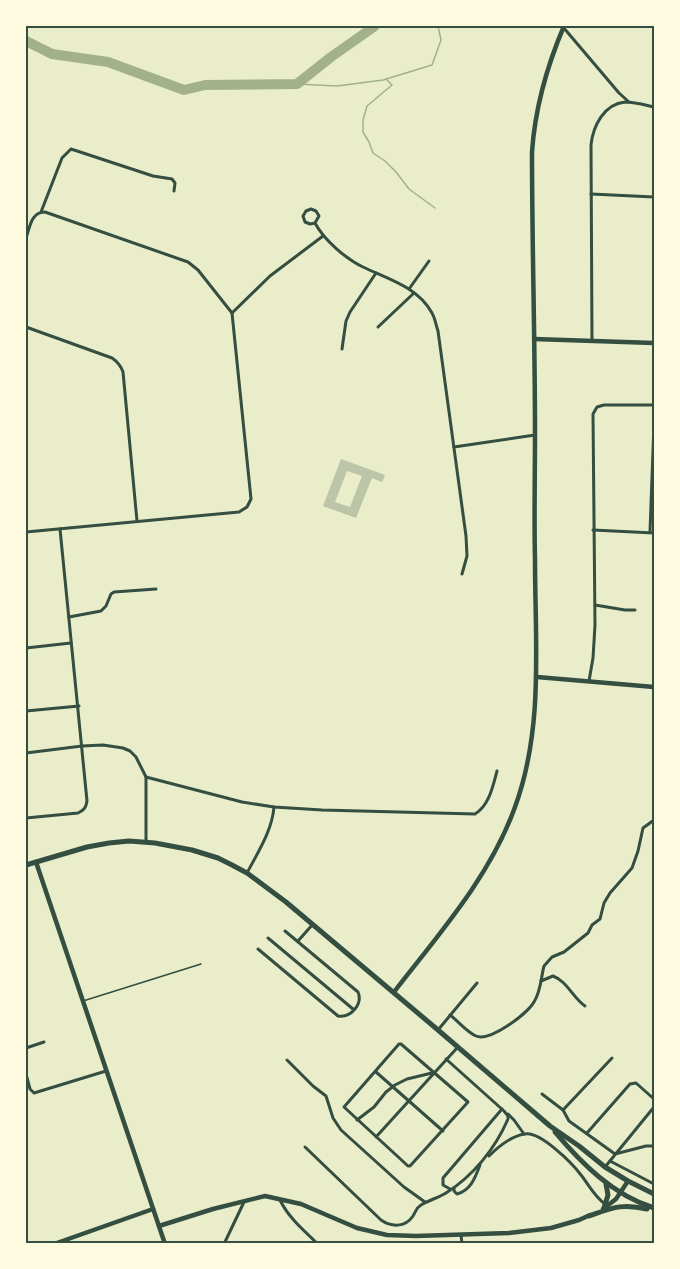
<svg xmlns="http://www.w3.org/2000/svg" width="680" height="1269" font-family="Mulish,sans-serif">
<rect width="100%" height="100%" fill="#e9edc9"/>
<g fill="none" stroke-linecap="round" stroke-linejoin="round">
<g stroke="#a3b18a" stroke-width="1.5">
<polyline points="386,79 392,85 367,106 363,120 363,132 369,142 373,153 385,161 396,172 409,189 435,208"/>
<polyline points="297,84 337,86 383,80 432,65 441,40 438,26"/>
</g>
<polyline stroke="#a3b18a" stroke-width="10" points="26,41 52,54 108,62 184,90 205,85 297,84 331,57 375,26"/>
</g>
<path fill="#bcc5a7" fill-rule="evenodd" d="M 341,459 L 385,475 L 382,482 L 372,478 L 356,518 L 323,506 ZM 347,471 L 362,476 L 350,507 L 335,502 Z"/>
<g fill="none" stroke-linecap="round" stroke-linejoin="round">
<polyline stroke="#344e41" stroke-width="1.5" points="83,1001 201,964"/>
<g stroke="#344e41" stroke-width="3">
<polyline points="563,27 619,93 629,102"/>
<polyline points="591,194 654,197"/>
<polyline points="41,212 62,158 71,149 153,176 172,179 175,183 174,191"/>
<path d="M 315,223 L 319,216 L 316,211 L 311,209 L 306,211 L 303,216 L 305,222 L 310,224 L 315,223 C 324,240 346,259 363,267 C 388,279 418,287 432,313 C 435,318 436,325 438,331 L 466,536 L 467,556 L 462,574"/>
<path d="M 26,238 C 30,227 31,212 45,212 L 188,262 L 198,270 L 232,313 L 251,499 L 247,507 L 239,512 L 26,532"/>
<polyline points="409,289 429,261"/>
<polyline points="232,313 270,276 323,236"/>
<path d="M 26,327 L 112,358 C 118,362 121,366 123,372 L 137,521"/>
<polyline points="378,327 414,293"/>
<path d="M 592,341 L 591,145 C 593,126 604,104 625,102 C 635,102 645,105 654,107"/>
<polyline points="342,349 346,321 350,312 376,273"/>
<polyline points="454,447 535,435"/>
<polyline points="593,530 654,533"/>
<polyline points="650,532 654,423"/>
<polyline points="595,605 625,610 635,610"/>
<polyline points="69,617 101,611 106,606 111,594 114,592 156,589"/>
<polyline points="26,648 71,643"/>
<polyline points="589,681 593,658 595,625 593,414 597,407 604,405 654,405"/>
<polyline points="26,711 79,706"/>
<polyline points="26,753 82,746 103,745 123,748 130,751 136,757 146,777 146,842"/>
<path d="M 146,777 L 242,802 L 274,807 L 322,810 L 475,814 C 489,806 493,786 497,771"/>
<path d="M 26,818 L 78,813 C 84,810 86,808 87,801 L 60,529"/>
<path d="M 247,873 C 258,852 272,831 274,807"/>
<polyline points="268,938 353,1009"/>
<polyline points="298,941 313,924"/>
<path d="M 258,949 L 338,1016 C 351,1018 363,1004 358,992 L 285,931"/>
<path d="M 541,981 L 553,976 C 567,981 573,998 585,1006"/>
<path d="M 450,1015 C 458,1021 467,1032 476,1036 C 490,1042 527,1014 534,1002 C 541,991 541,977 544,966 L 552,957 L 564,952 L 588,933 L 592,925 L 600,919 L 604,903 L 610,893 L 632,868 L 638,851 L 643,828 L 654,820"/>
<polyline points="438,1030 477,983"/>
<polygon points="399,1044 401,1044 468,1102 410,1166 408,1166 344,1107"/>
<polyline points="26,1048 44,1042"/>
<polyline points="287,1060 313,1086 326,1096 333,1118 341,1130 404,1187 425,1202"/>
<polyline points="376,1072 443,1131"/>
<polyline points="26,1074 30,1089 34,1093 106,1071"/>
<polyline points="542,1094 563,1110 569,1121 615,1154 646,1146 654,1146"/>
<polyline points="563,1110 612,1058"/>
<polyline points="508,1114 514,1120 524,1134"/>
<polyline points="357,1120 374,1107 386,1092 395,1085 407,1079 432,1073"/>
<polyline points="587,1133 630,1084 636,1083 654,1099"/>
<polyline points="376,1137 457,1048"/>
<path d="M 305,1147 L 381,1220 C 391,1227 405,1228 413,1216 C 416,1211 416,1208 421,1205 C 429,1200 438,1198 446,1193 C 473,1176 495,1149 508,1119 L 508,1116 L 504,1111 L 446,1059"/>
<path d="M 489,1156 C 498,1147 511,1136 525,1134 C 540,1131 572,1163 581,1175 C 589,1185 594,1196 605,1204"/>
<polyline points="610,1161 654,1184"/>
<polyline points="605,1167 654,1107"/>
<path d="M 454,1188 L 454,1191 L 457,1194 C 471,1190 475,1178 480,1165"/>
<polyline points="450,1189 443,1185 443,1178 502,1109"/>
<path d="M 280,1200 C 288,1217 304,1231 318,1244"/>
<polyline points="461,1235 462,1244"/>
<polyline points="224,1244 244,1202"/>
</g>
<g stroke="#344e41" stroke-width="4.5">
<polyline points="534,339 654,343"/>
<polyline points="537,677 654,687"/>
<polyline points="36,862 165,1244"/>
<path d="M 394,992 C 438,935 490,877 515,807 C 544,728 535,643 535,560 C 534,518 535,475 535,433 C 535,339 532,246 532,152 C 535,108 547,66 564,26"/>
<polyline points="603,1209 616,1199 628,1181"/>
<polyline points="159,1226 213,1209 265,1196 301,1204 357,1228 387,1235 416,1236 509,1233 551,1228 579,1220 590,1215"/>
<polyline points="54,1244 153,1209"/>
</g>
<g stroke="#344e41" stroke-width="5">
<polyline points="26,865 87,847 109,843 129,841 155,843 192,850 218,858 232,865 247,873 286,902 438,1030 550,1126 579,1146 605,1167 628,1181 654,1194"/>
<path d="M 555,1132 C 582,1164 613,1195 654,1208"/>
<polyline points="604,1208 608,1195 606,1184"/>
<path d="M 589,1216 C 612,1208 622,1203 647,1209"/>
</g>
</g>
<rect width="680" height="1269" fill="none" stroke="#fefae0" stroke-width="54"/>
<rect x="27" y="27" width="626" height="1215" fill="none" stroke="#344e41" stroke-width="2"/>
</svg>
